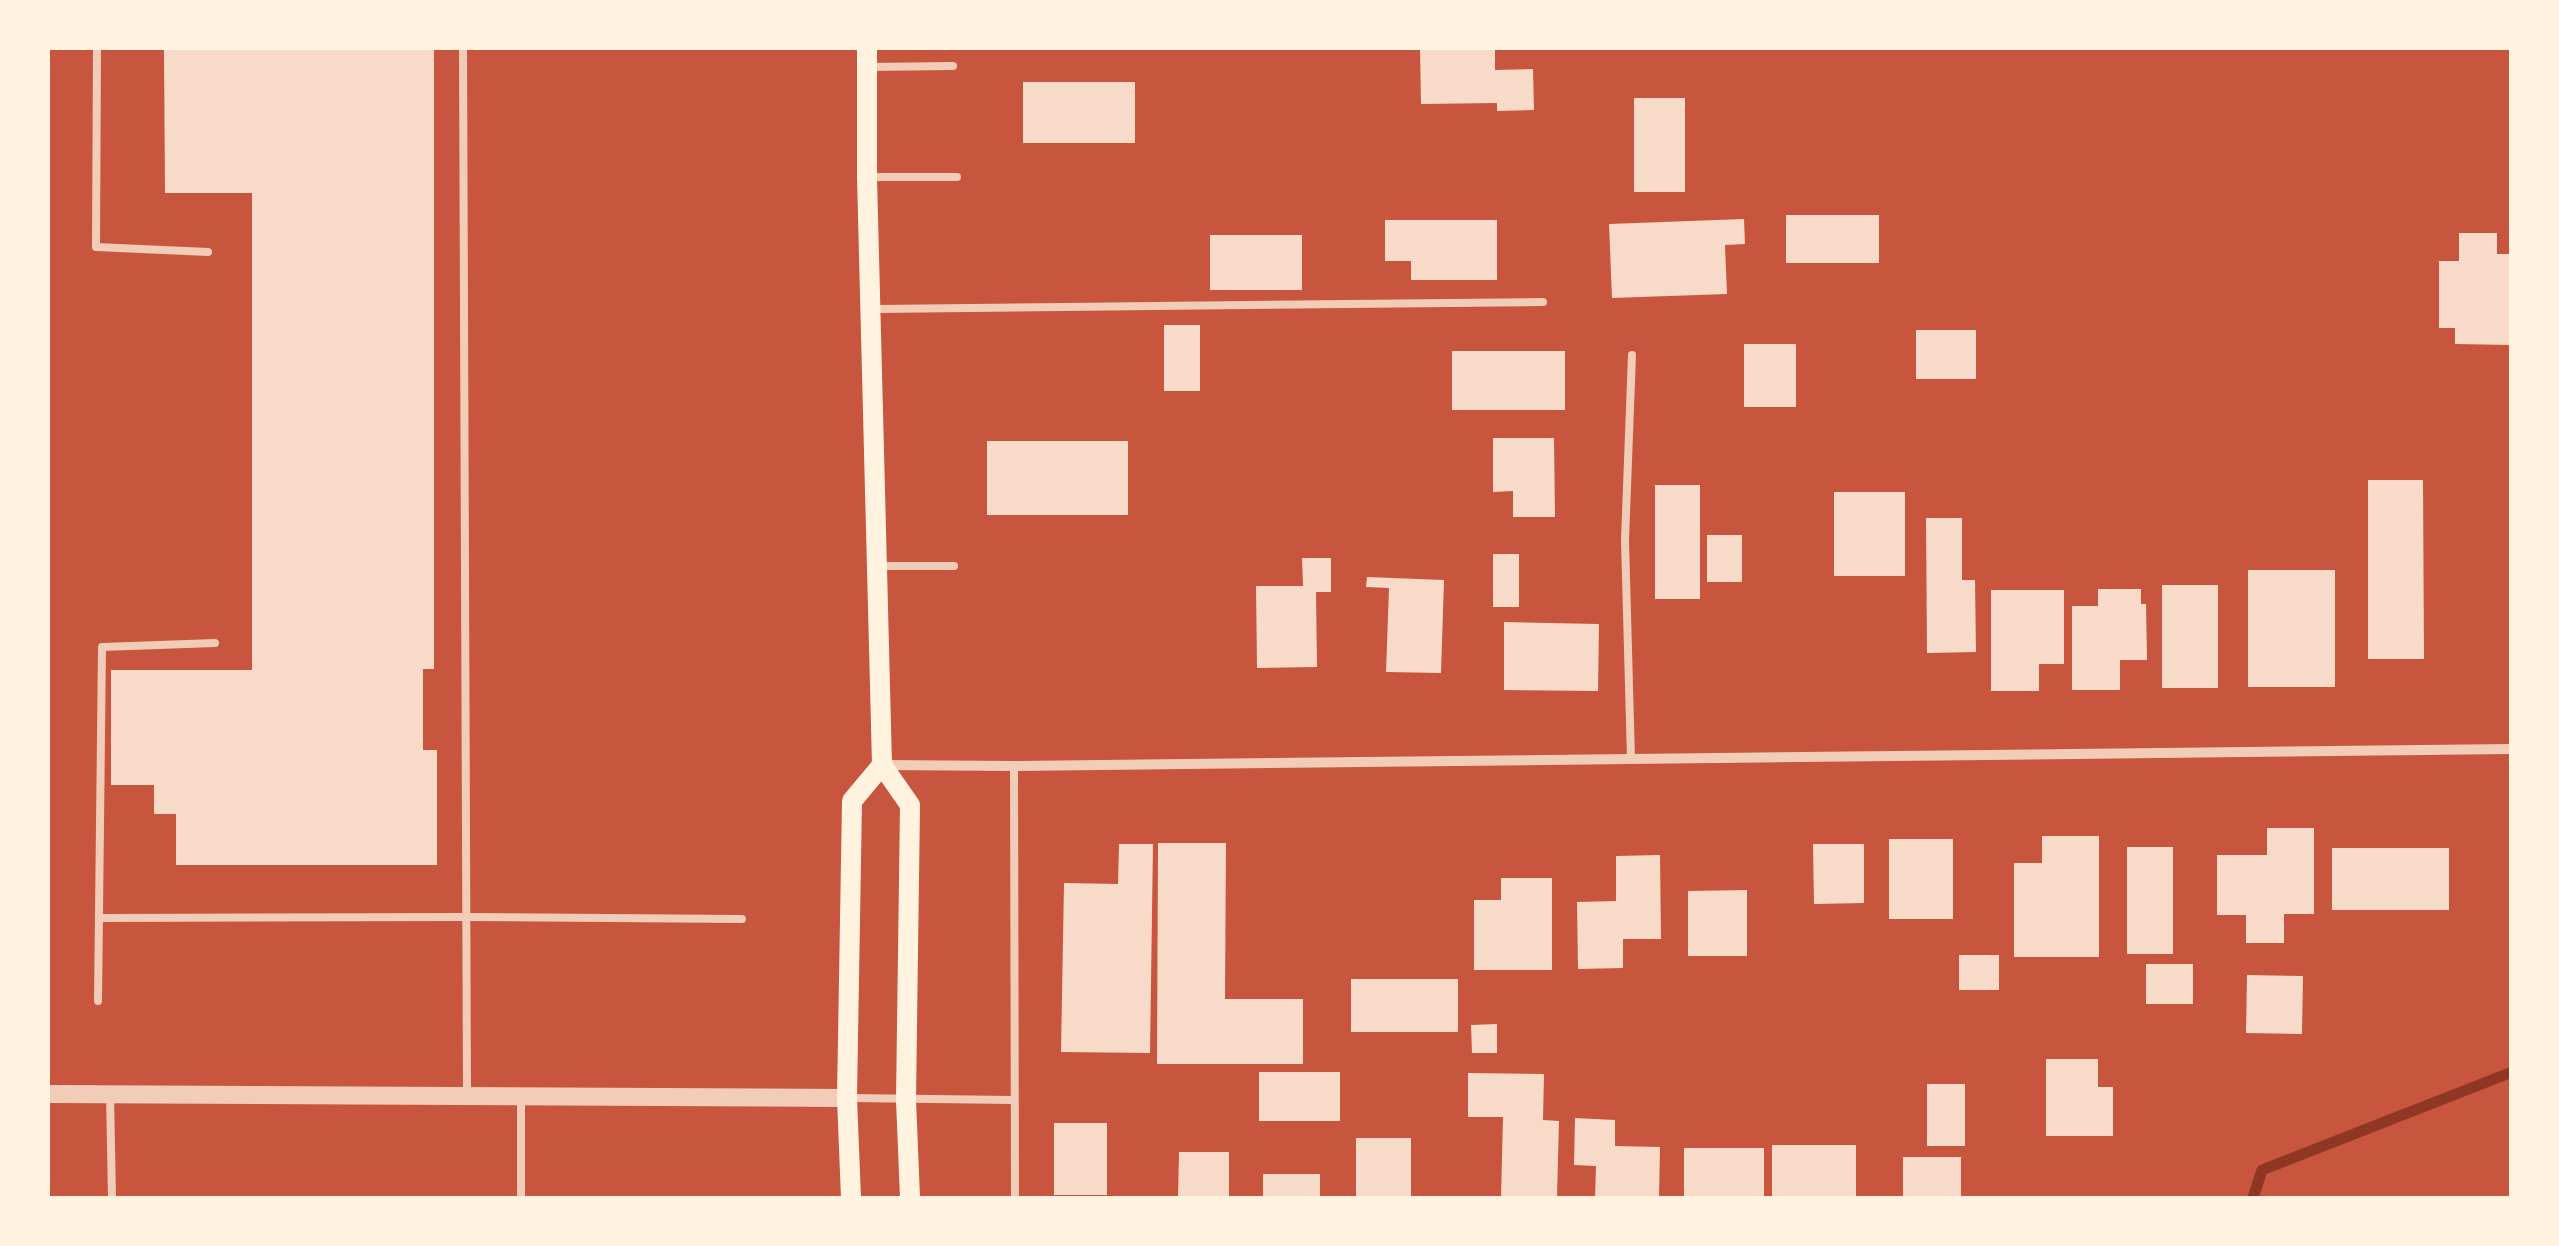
<svg xmlns="http://www.w3.org/2000/svg" width="2559" height="1246" font-family="'Fira Sans',sans-serif">
<rect width="100%" height="100%" fill="#c8553d"/>
<g fill="none" stroke-linecap="round" stroke-linejoin="round">
<polyline stroke="#8f3625" stroke-width="11" points="2253,1198 2262,1170 2512,1072"/>
</g>
<g fill="#f7dbc8">
<polygon points="164,48 434,48 434,669 423,669 423,750 437,750 437,865 176,865 176,814 154,814 154,785 111,785 111,670 252,670 252,193 165,193"/>
<polygon points="1420,48 1495,48 1495,70 1533,69 1534,110 1497,111 1497,103 1421,104"/>
<rect x="1023" y="82" width="112" height="61"/>
<rect x="1634" y="98" width="51" height="94"/>
<rect x="1786" y="215" width="93" height="48"/>
<polygon points="1744,219 1745,244 1725,245 1727,294 1612,298 1609,224"/>
<polygon points="1385,220 1497,220 1497,280 1411,280 1411,261 1385,261"/>
<polygon points="2459,233 2497,233 2497,254 2512,254 2512,345 2455,344 2455,328 2439,328 2439,261 2459,261"/>
<rect x="1210" y="235" width="92" height="55"/>
<rect x="1164" y="325" width="36" height="66"/>
<rect x="1916" y="330" width="60" height="49"/>
<rect x="1744" y="344" width="52" height="63"/>
<rect x="1452" y="351" width="113" height="59"/>
<polygon points="1493,438 1554,438 1555,517 1513,517 1513,491 1493,492"/>
<rect x="987" y="441" width="141" height="74"/>
<polygon points="2368,480 2423,480 2424,659 2368,659"/>
<rect x="1655" y="485" width="45" height="114"/>
<rect x="1834" y="492" width="71" height="84"/>
<polygon points="1926,518 1962,518 1962,580 1975,580 1976,652 1927,653"/>
<rect x="1707" y="535" width="35" height="47"/>
<rect x="1493" y="554" width="26" height="53"/>
<polygon points="1302,558 1331,558 1331,592 1316,592 1317,667 1257,668 1256,586 1303,586"/>
<rect x="2248" y="570" width="87" height="117"/>
<polygon points="1367,577 1444,580 1441,673 1386,672 1389,588 1366,587"/>
<rect x="2162" y="585" width="56" height="103"/>
<polygon points="2098,589 2141,589 2141,604 2146,604 2147,660 2120,660 2120,690 2072,690 2072,606 2098,606"/>
<polygon points="1991,590 2064,590 2064,664 2039,664 2039,691 1991,691"/>
<polygon points="1504,622 1599,624 1598,691 1504,690"/>
<polygon points="2267,828 2314,828 2314,914 2284,914 2284,943 2246,943 2246,915 2217,915 2217,855 2267,855"/>
<polygon points="2042,836 2099,836 2099,957 2014,957 2014,863 2042,863"/>
<rect x="1889" y="839" width="64" height="80"/>
<polygon points="1158,843 1226,843 1225,999 1303,999 1303,1064 1157,1064"/>
<polygon points="1119,844 1153,844 1150,1053 1061,1052 1064,883 1118,884"/>
<polygon points="1813,844 1864,844 1864,903 1814,904"/>
<rect x="2127" y="847" width="46" height="107"/>
<rect x="2332" y="848" width="117" height="62"/>
<polygon points="1660,855 1661,939 1623,939 1623,968 1578,969 1577,902 1616,901 1616,856"/>
<polygon points="1501,878 1552,878 1552,970 1474,970 1474,900 1501,900"/>
<polygon points="1747,890 1747,956 1688,956 1688,891"/>
<rect x="1959" y="955" width="40" height="35"/>
<rect x="2146" y="964" width="47" height="40"/>
<polygon points="2247,975 2303,976 2302,1034 2246,1033"/>
<rect x="1351" y="979" width="107" height="53"/>
<polygon points="1497,1024 1497,1053 1472,1053 1471,1025"/>
<polygon points="2046,1059 2098,1059 2098,1087 2113,1087 2113,1136 2046,1136"/>
<rect x="1259" y="1072" width="81" height="49"/>
<polygon points="1468,1073 1544,1074 1543,1120 1559,1121 1557,1198 1501,1198 1503,1117 1468,1117"/>
<rect x="1927" y="1084" width="38" height="62"/>
<polygon points="1575,1118 1615,1120 1615,1146 1660,1147 1659,1198 1595,1198 1596,1166 1574,1165"/>
<rect x="1054" y="1123" width="53" height="72"/>
<rect x="1356" y="1138" width="55" height="60"/>
<rect x="1772" y="1145" width="84" height="53"/>
<rect x="1684" y="1148" width="80" height="50"/>
<polygon points="1179,1152 1229,1152 1229,1198 1178,1198"/>
<rect x="1903" y="1157" width="58" height="41"/>
<rect x="1263" y="1174" width="57" height="24"/>
</g>
<g fill="none" stroke-linecap="round" stroke-linejoin="round">
<g stroke="#f1ccb7" stroke-width="8">
<polyline points="97,48 96,247 208,252"/>
<polyline points="463,48 467,1096"/>
<polyline points="868,67 953,66"/>
<polyline points="871,177 957,177"/>
<polyline points="875,309 1543,302"/>
<polyline points="877,566 954,566"/>
<polyline points="1631,759 1625,540 1632,355"/>
<polyline points="1014,766 1015,1198"/>
<polyline points="99,918 467,917 742,919"/>
<polyline points="98,1001 102,647 215,643"/>
<polyline points="110,1095 112,1198"/>
<polyline points="521,1096 521,1198"/>
<polyline points="849,1098 1014,1100"/>
</g>
<polyline stroke="#f1ccb7" stroke-width="10" points="883,765 1014,766 2512,749"/>
<polyline stroke="#f1ccb7" stroke-width="18" points="48,1094 847,1098"/>
<g stroke="#fff3e0" stroke-width="20">
<polyline points="867,48 867,177 882,765 910,805 906,1100 910,1198"/>
<polyline points="851,1198 847,1098 852,801 882,765"/>
</g>
</g>
<rect width="2559" height="1246" fill="none" stroke="#fff3e0" stroke-width="100"/>
</svg>
